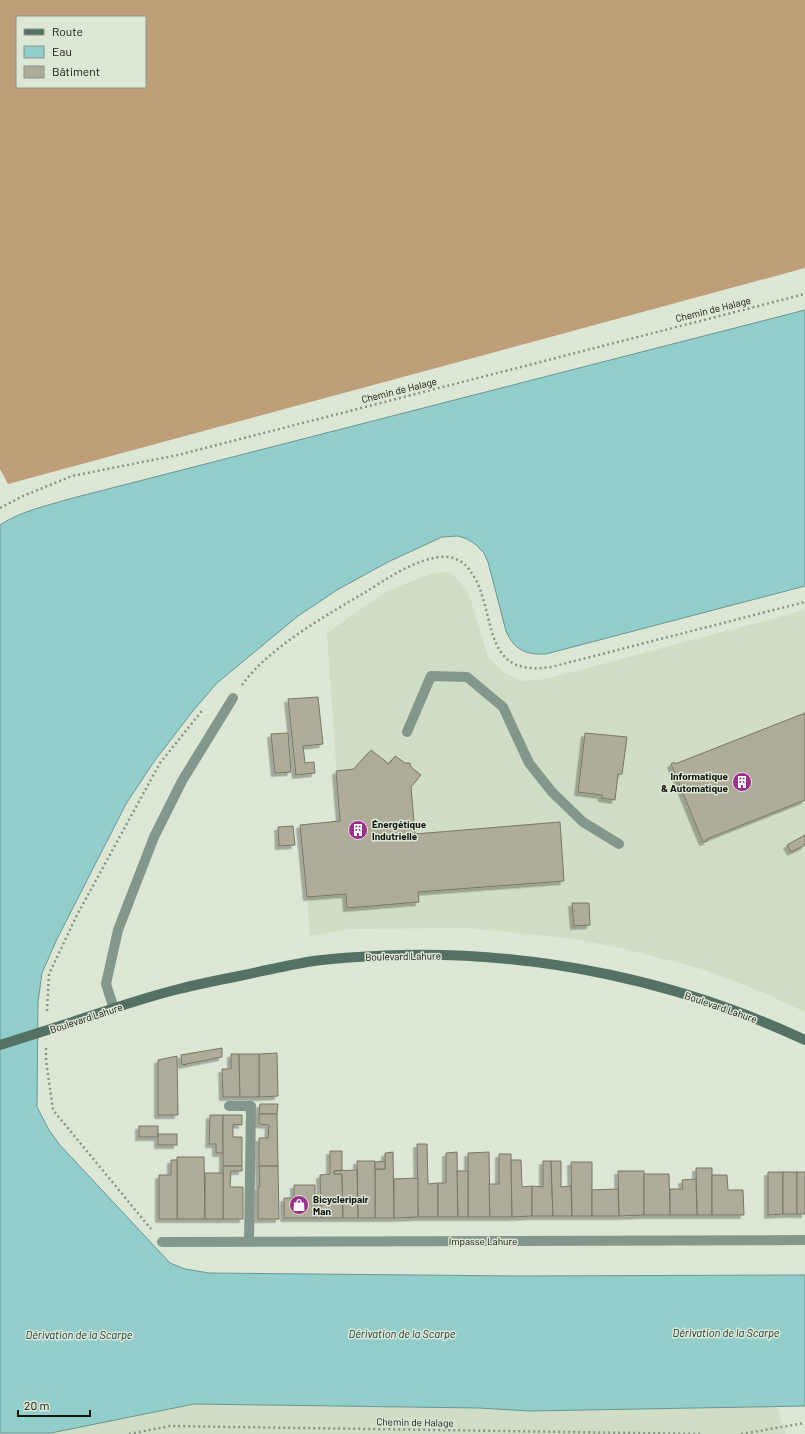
<svg xmlns="http://www.w3.org/2000/svg" width="805" height="1434" font-family="Barlow,sans-serif">
<defs>
<filter id="shadow"><feDropShadow dx="-3.5" dy="3.5" stdDeviation="0" flood-color="#0004"/></filter>
</defs>
<rect width="100%" height="100%" fill="#dde7d5"/>
<g fill="#d0dec5">
<polygon points="450,572 459,581 469,594 488,657 504,673 523,681 546,679 805,610 805,1012 762,992 702,969 625,949 575,939 469,928 349,929 310,936 303,844 340,821 327,633 387,591 433,573"/>
<polygon points="0,1269 741,1295 786,1434 0,1434"/>
</g>
<path fill="#bf9e7a" fill-rule="evenodd" d="M 0,0 L 805,0 L 805,268 L 8,484 L 0,469 ZM 17,17 L 145,17 L 145,87 L 17,87 Z"/>
<path fill="#91cecc" stroke="#6b9693" d="M 805,310 L 805,586 L 546,654 C 526,655 514,650 506,631 L 488,562 L 484,553 L 475,544 L 467,539 L 458,536 L 442,537 L 388,562 L 337,590 L 298,616 L 217,683 L 192,712 L 153,763 L 126,804 L 57,939 L 42,973 L 38,1002 L 37,1107 L 49,1130 L 59,1144 L 170,1263 L 185,1269 L 209,1273 L 519,1276 L 805,1275 L 805,1406 L 531,1411 L 478,1408 L 194,1404 L 51,1433 L 0,1433 L 0,525 C 21,511 46,506 69,499 Z"/>
<g fill="#afac99" stroke="#787664" filter="url(#shadow)">
<polygon points="318,697 323,744 303,746 305,763 314,762 315,773 296,775 288,699"/>
<polygon points="805,713 805,800 707,839 707,841 703,842 671,764 674,762 675,764"/>
<polygon points="288,733 291,772 275,773 271,734"/>
<polygon points="585,733 627,737 622,774 618,774 615,800 602,798 602,795 578,792"/>
<polygon points="371,750 389,764 395,756 405,763 410,763 411,767 421,775 411,787 415,834 560,822 564,881 418,892 419,902 347,908 346,894 307,897 300,825 340,821 336,771 354,769"/>
<polygon points="293,826 295,845 279,846 278,827"/>
<polygon points="805,835 805,845 791,852 787,845"/>
<polygon points="572,903 589,903 590,925 574,926"/>
<polygon points="222,1048 222,1057 182,1065 181,1055"/>
<polygon points="277,1053 278,1096 259,1097 259,1054"/>
<polygon points="231,1054 239,1054 240,1097 223,1097 222,1069 231,1069"/>
<polygon points="239,1054 259,1054 259,1097 240,1097"/>
<polygon points="177,1056 178,1115 158,1115 158,1060"/>
<polygon points="260,1104 278,1104 277,1114 259,1114"/>
<polygon points="259,1114 277,1114 278,1166 259,1166 259,1138 268,1138 269,1125 259,1124"/>
<polygon points="210,1115 223,1115 223,1153 216,1153 216,1144 209,1144"/>
<polygon points="223,1115 242,1115 242,1125 233,1124 233,1137 242,1137 242,1166 223,1166"/>
<rect x="139" y="1126" width="19" height="11"/>
<rect x="158" y="1134" width="19" height="11"/>
<polygon points="417,1144 427,1144 428,1184 438,1183 438,1217 418,1217"/>
<polygon points="330,1151 342,1151 342,1170 334,1171 334,1174 342,1174 343,1218 321,1218 320,1175 330,1174"/>
<polygon points="393,1152 394,1218 375,1218 375,1169 385,1169 385,1153"/>
<polygon points="457,1152 458,1217 438,1217 438,1183 446,1183 446,1153"/>
<polygon points="489,1152 490,1217 468,1217 468,1153"/>
<polygon points="499,1154 511,1154 512,1217 490,1217 489,1184 499,1184"/>
<polygon points="177,1157 204,1157 205,1219 177,1219"/>
<polygon points="171,1160 177,1160 177,1219 159,1219 159,1175 171,1175"/>
<polygon points="511,1160 521,1160 522,1187 532,1186 532,1216 512,1217"/>
<polygon points="357,1161 375,1161 375,1218 358,1218"/>
<polygon points="385,1161 385,1169 375,1169 375,1162"/>
<polygon points="543,1161 551,1161 553,1216 532,1216 532,1186 543,1187"/>
<polygon points="551,1161 561,1161 561,1187 571,1186 572,1216 553,1216"/>
<polygon points="571,1162 592,1162 592,1216 572,1216"/>
<polygon points="223,1166 242,1166 242,1171 231,1171 230,1187 243,1187 243,1219 223,1219"/>
<polygon points="259,1166 278,1166 279,1219 258,1219 258,1187 260,1187"/>
<polygon points="696,1168 712,1168 712,1215 697,1215"/>
<polygon points="357,1170 358,1218 343,1218 342,1174 334,1174 334,1171"/>
<polygon points="457,1171 468,1171 468,1217 458,1217"/>
<polygon points="618,1171 644,1171 644,1215 619,1216"/>
<polygon points="768,1172 783,1172 783,1214 768,1215"/>
<rect x="783" y="1172" width="14" height="42"/>
<rect x="797" y="1172" width="8" height="42"/>
<rect x="205" y="1173" width="18" height="46"/>
<polygon points="644,1174 669,1174 670,1215 644,1215"/>
<polygon points="712,1175 727,1175 728,1190 743,1190 744,1215 712,1215"/>
<polygon points="418,1178 418,1217 394,1218 394,1179"/>
<polygon points="696,1179 697,1215 670,1215 670,1189 683,1189 682,1180"/>
<polygon points="294,1185 315,1185 315,1218 284,1218 284,1198 294,1198"/>
<polygon points="618,1189 619,1216 592,1216 592,1190"/>
<polygon points="315,1197 320,1197 321,1218 315,1218"/>
</g>
<g fill="none" stroke-linecap="round" stroke-linejoin="round">
<g stroke="#8b9285" stroke-width="2.5" stroke-dasharray="2 3" stroke-linecap="butt">
<polyline points="0,508 23,496 72,476 178,455 805,294"/>
<path d="M 242,685 C 267,649 325,616 364,593 C 385,580 409,563 434,558 C 441,556 451,556 458,560 C 467,564 472,573 477,582 C 496,624 485,677 551,667 L 805,602"/>
<polyline points="47,1011 49,974 77,915 160,763 201,712 204,711"/>
<polyline points="46,1048 46,1060 53,1110 151,1229"/>
<polyline points="129,1434 170,1426 701,1434"/>
<polyline points="741,1434 805,1423"/>
</g>
<polyline stroke="#83978c" stroke-width="10" points="407,732 431,676 467,677 503,707 529,763 552,792 583,822 619,844"/>
<g stroke="#83978c" stroke-width="10">
<polyline points="114,1009 106,984 118,930 154,837 182,781 233,698"/>
<polyline points="229,1106 251,1106 249,1241"/>
<polyline points="162,1242 805,1240"/>
</g>
<path stroke="#547263" stroke-width="10" d="M 57,1027 C 97,1014 138,999 179,989 C 199,984 219,980 239,976 C 262,971 285,966 307,962 C 338,957 369,956 400,955 C 539,952 679,981 805,1040"/>
<polyline stroke="#547263" stroke-width="10" points="0,1045 57,1027"/>
</g>
<defs>
<g id="building-disc" transform="scale(1)"><circle r="9.5" fill="#9e2e8c" stroke="#dde7d5"/><path d="M-4-6H4V6H1V3H-1V6H-4ZM-2.5-4.3h1.7v1.8h-1.7ZM.8-4.3h1.7v1.8H.8ZM-2.5-1h1.7V.8h-1.7ZM.8-1h1.7V.8H.8Z" fill="#fff"/></g>
<g id="shop-disc" transform="scale(1)"><circle r="9.5" fill="#9e2e8c" stroke="#dde7d5"/><path d="M-5-2.5h2.3a2.7 3.5 0 0 1 5.4 0H5L5.5 6h-11ZM-1.5-2.5h3a1.5 2.3 0 0 0-3 0Z" fill="#fff"/></g>
</defs>
<g fill-rule="evenodd">
<use href="#building-disc" x="742" y="782"/>
<use href="#building-disc" x="358" y="830"/>
<use href="#shop-disc" x="299" y="1205"/>
</g>
<g text-anchor="middle" dominant-baseline="central" stroke-width="3" stroke-linejoin="round" paint-order="stroke">
<g font-size="10" fill="#11140e" stroke="#dde7d5">
<text transform="translate(713 309) rotate(-14)">Chemin de Halage</text>
<text transform="translate(399 390) rotate(-14)">Chemin de Halage</text>
<text transform="translate(403 956) rotate(-1)">Boulevard Lahure</text>
<text transform="translate(721 1007) rotate(19)">Boulevard Lahure</text>
<text transform="translate(86 1018) rotate(-18)">Boulevard Lahure</text>
<text x="483" y="1241">Impasse Lahure</text>
<text transform="translate(415 1422) rotate(1)">Chemin de Halage</text>
</g>
<g font-size="10" font-weight="bold" fill="#11140e" stroke="#dde7d5" text-anchor="start">
<text x="728" y="776" text-anchor="end">Informatique<tspan x="728" dy="12">&amp; Automatique</tspan></text>
<text x="372" y="824">Énergétique<tspan x="372" dy="12">Indutrielle</tspan></text>
<text x="313" y="1199">Bicycleripair<tspan x="313" dy="12">Man</tspan></text>
</g>
<g font-size="11" font-style="italic" fill="#133332" stroke="#dde7d5">
<text x="726" y="1332">Dérivation de la Scarpe</text>
<text x="402" y="1333">Dérivation de la Scarpe</text>
<text x="79" y="1334">Dérivation de la Scarpe</text>
</g>
</g>
<rect x="16" y="16" width="130" height="72" fill="#dde7d5" stroke="#8b9385"/>
<rect x="24" y="29" width="20" height="6" fill="#547263" stroke="#8b9385"/>
<text x="52" y="36" font-size="12" fill="#11140e">Route</text>
<rect x="24" y="46" width="20" height="12" fill="#91cecc" stroke="#8b9385"/>
<text x="52" y="56" font-size="12" fill="#11140e">Eau</text>
<rect x="24" y="66" width="20" height="12" fill="#afac99" stroke="#8b9385"/>
<text x="52" y="76" font-size="12" fill="#11140e">Bâtiment</text>
<path d="M18 1410v6h72v-6" fill="none" stroke="#11140e" stroke-width="2"/>
<text x="24" y="1410" font-size="12" fill="#11140e" stroke="#dde7d5" stroke-width="3" paint-order="stroke">20 m</text>
</svg>
